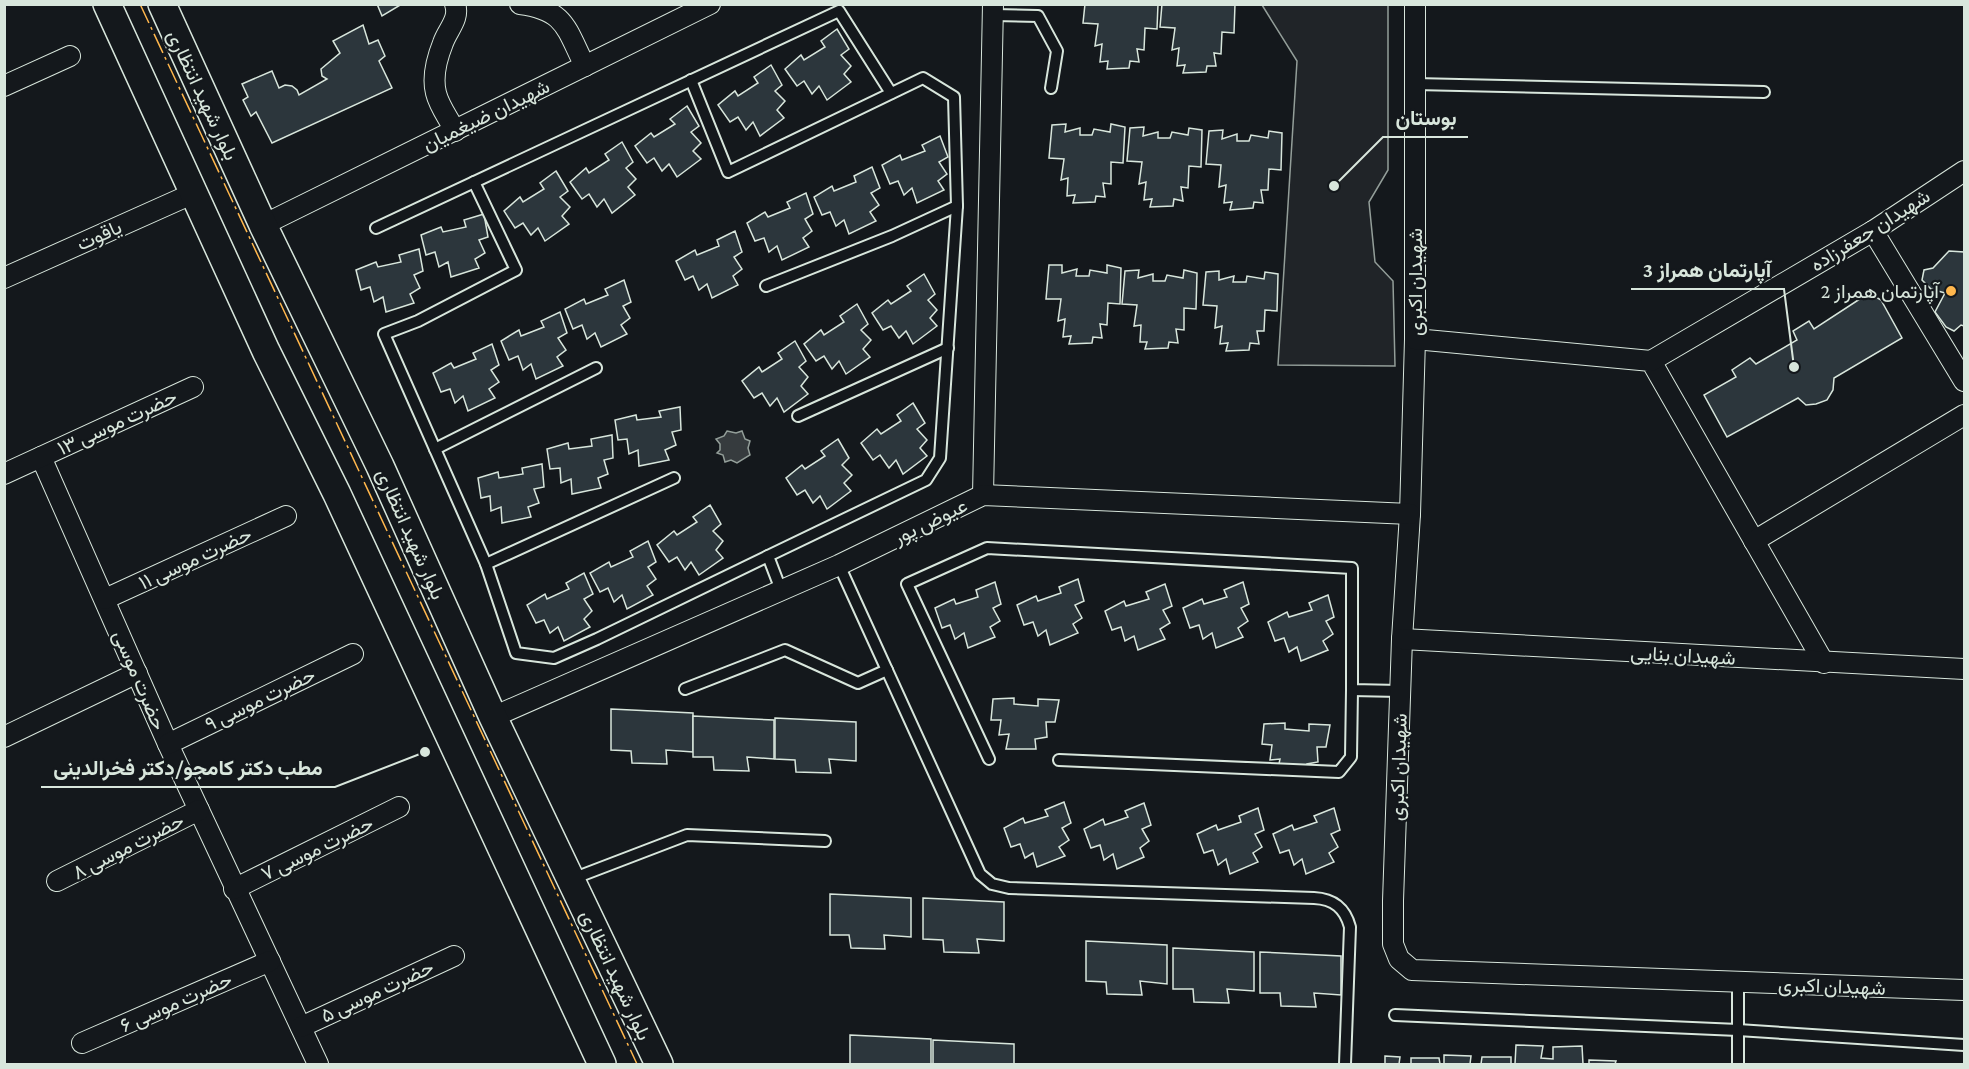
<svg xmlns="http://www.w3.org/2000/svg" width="1969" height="1069" font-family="'Crimson Pro',Vazirmatn,serif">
<rect width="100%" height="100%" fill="#14181c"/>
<polygon fill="#202428" stroke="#939e99" stroke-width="1.5" points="1262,5 1388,5 1388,170 1369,202 1375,262 1393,281 1395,366 1278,365 1297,61"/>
<polygon fill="#363b3e" stroke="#939e99" stroke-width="1.5" points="727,431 736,433 742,431 745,439 750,441 748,448 750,455 737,463 731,460 725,462 723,455 717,453 720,450 720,444 716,439 724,436"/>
<g fill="#2c363c" stroke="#d8e6dc" stroke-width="1.5">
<polygon points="377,4 402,4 382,16"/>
<polygon points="1085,4 1158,4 1157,29 1145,28 1144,50 1137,49 1139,62 1130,61 1129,68 1107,69 1108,61 1100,62 1102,44 1095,46 1098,24 1083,23"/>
<polygon points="1162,4 1235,4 1234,33 1222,32 1221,54 1214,53 1216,66 1207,66 1206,72 1183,73 1185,65 1177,66 1179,48 1172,50 1175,28 1160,27"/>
<polygon points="363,25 369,44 378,40 385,56 379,61 392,88 272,143 256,112 251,116 243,100 248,97 242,84 272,71 279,88 285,85 292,86 297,90 299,95 327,79 322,76 321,69 340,53 333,41"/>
<polygon points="837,29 849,49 841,55 851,66 844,74 851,82 827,100 819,86 812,94 804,81 797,86 785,69 801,55 804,60 825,47 821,41"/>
<polygon points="771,65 782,85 775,91 785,101 777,110 784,118 760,136 753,122 746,130 738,117 730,122 718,105 735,91 738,96 758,83 754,77"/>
<polygon points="687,106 699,126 691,132 701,143 693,151 701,159 677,177 669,164 662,171 654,158 647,163 635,146 651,133 654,137 675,124 670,119"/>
<polygon points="1066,124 1065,132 1080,128 1080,135 1092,135 1094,129 1110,132 1111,124 1125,127 1123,163 1111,162 1111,184 1103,183 1105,197 1096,196 1095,202 1073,203 1075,195 1067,196 1068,178 1061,180 1064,159 1049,158 1052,125"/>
<polygon points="1144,127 1143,136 1158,132 1158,138 1170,138 1172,132 1188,135 1189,128 1202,130 1201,167 1189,166 1188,188 1181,187 1183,201 1174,199 1173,206 1150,207 1152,199 1144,200 1146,182 1139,184 1142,162 1127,161 1130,128"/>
<polygon points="1223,130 1222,139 1237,134 1237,141 1249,141 1251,135 1268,138 1269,131 1282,133 1281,170 1269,169 1268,190 1261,190 1263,203 1254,202 1253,208 1230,210 1232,202 1224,203 1226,185 1219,187 1221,165 1206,164 1209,131"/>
<polygon points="940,136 948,157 939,162 947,174 938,181 944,190 917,203 912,188 904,195 898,181 890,184 882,165 900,155 902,160 925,151 922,145"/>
<polygon points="622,142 633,162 626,168 636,179 628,187 635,195 612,213 604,199 597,207 589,194 582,199 570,182 586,168 589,173 609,160 605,154"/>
<polygon points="872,167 880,188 871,193 879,205 870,212 876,221 849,234 844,220 836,226 830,212 822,215 814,197 832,186 834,191 856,182 854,176"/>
<polygon points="556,171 568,191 560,197 570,207 562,216 569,224 545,241 538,228 531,235 523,223 515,228 504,211 520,197 523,202 544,189 540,183"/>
<polygon points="806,193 813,214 805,219 812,231 803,238 809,247 782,260 777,246 769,252 764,238 755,241 747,223 765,212 768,217 790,208 787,202"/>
<polygon points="484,214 488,237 479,240 485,253 475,259 479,268 451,277 448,262 439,267 435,252 426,255 421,235 441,227 443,232 466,227 464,220"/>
<polygon points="735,231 742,252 734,257 742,269 733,276 738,285 712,298 707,284 699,290 693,276 685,280 676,261 695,250 697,255 719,246 717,240"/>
<polygon points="419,249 423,271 414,275 420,288 410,294 414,303 386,312 383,297 374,302 370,287 361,290 356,270 376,262 378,267 401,262 399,255"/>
<polygon points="1949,251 1964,252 1964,326 1961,325 1954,331 1946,327 1935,312 1945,293 1931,289 1922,280 1924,270 1933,268"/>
<polygon points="1049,265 1062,265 1062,273 1077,269 1076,276 1089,276 1090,270 1107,273 1107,265 1121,268 1120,304 1108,303 1107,325 1100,324 1102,338 1093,337 1092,343 1069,344 1071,336 1063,337 1065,319 1058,321 1061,299 1046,299"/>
<polygon points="1139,270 1138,278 1153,274 1153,281 1165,281 1167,275 1183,278 1184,270 1197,273 1196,309 1184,308 1184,330 1176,329 1178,343 1169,342 1168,348 1145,349 1147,342 1140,342 1141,325 1134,326 1137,305 1122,304 1125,271"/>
<polygon points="1219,271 1219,280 1234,276 1233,282 1246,282 1247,276 1264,279 1265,272 1278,274 1277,311 1265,310 1264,331 1257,331 1259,344 1250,343 1249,350 1226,351 1228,343 1220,344 1222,326 1215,328 1217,306 1203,305 1206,272"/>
<polygon points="924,274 935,294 928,300 937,310 930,318 937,326 913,344 906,331 899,338 891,326 883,330 872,313 888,300 891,304 911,291 907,286"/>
<polygon points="624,280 631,302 623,306 630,318 621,325 627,334 601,347 595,333 587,339 582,325 573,329 565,309 584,299 586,304 608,295 605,289"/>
<polygon points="1869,293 1881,300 1902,338 1834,378 1833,390 1827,400 1816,404 1806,405 1798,398 1727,437 1704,395 1736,377 1732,370 1750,358 1756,364 1797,340 1793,331 1809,321 1814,329"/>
<polygon points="857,304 868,324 861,330 871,340 863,349 870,357 846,374 839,361 832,369 824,356 816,361 804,344 821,330 824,335 844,322 840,316"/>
<polygon points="560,312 567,333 558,338 566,350 557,357 563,366 536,379 531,364 523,370 518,356 509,360 501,341 519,330 521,336 544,327 541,321"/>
<polygon points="795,341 806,361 799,367 808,377 801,386 808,394 784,412 777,398 770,406 762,393 754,398 742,381 759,367 762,372 782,359 778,353"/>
<polygon points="492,344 499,365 491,370 499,382 489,389 495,398 468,411 463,396 455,403 450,389 441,392 433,373 451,363 454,368 476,359 473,353"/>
<polygon points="913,403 925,423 917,429 927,440 920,448 927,456 903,474 896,460 889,468 880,455 873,460 861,443 877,429 881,434 901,421 897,415"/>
<polygon points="680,407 681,430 672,432 676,445 665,450 669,460 639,466 638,450 629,454 627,439 618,440 615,420 636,415 637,420 661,417 659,411"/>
<polygon points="612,435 613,458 604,460 608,474 598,478 601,488 572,494 571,479 561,483 560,468 550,469 547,449 568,443 569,449 592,446 591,439"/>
<polygon points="838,439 849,458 842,465 852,475 844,483 851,491 827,509 820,496 813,503 805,490 797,495 786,478 802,465 805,469 825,456 821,451"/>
<polygon points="542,464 544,487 534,489 539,503 528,507 531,517 502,523 501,507 491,511 490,496 481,498 478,478 498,472 499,478 523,474 522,468"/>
<polygon points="710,505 721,524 713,531 723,541 716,550 723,558 699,575 691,562 685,570 677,557 669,562 657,545 674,531 677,535 697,522 693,517"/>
<polygon points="648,541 656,562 648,567 656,579 647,586 653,595 627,609 622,595 614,602 608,588 600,592 590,573 609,562 611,567 633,557 630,551"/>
<polygon points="584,573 593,594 584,599 592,611 584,619 590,627 564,641 558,627 550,633 544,620 536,623 527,605 545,594 547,599 569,589 566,583"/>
<polygon points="1078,579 1084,601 1075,605 1082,618 1073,624 1078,633 1050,645 1046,630 1038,636 1033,622 1024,625 1017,605 1036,596 1038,601 1061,593 1059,587"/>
<polygon points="995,582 1001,604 993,608 1000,621 990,627 995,637 968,648 964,633 955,639 950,625 942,628 935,608 954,599 956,604 978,597 976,590"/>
<polygon points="1243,582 1249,604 1241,608 1248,621 1238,628 1243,637 1216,648 1212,633 1203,639 1199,625 1190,628 1183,608 1202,599 1204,604 1227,597 1224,590"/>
<polygon points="1165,584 1172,606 1163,610 1170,623 1160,629 1165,639 1138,650 1134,636 1125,641 1121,627 1112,630 1105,611 1124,601 1126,606 1149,599 1146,592"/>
<polygon points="1328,595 1334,617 1326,621 1333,634 1323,641 1328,650 1301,661 1297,647 1289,652 1284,638 1275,641 1268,622 1287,612 1289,617 1312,610 1309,603"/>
<polygon points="1014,698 1014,704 1038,706 1038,699 1059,700 1055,722 1046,722 1047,737 1035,739 1036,749 1006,749 1009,734 999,735 1001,720 991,720 993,699"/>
<polygon points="611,709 693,713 693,752 666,750 667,764 632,763 631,751 611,750"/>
<polygon points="693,716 774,720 774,759 747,757 749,771 714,770 713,757 693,757"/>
<polygon points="775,718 856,722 856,761 829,759 831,773 796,772 795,760 775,759"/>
<polygon points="1285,723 1285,729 1309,731 1309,724 1330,725 1326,747 1317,747 1318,762 1307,764 1307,774 1277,773 1280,759 1270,760 1272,745 1262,744 1264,724"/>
<polygon points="1064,802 1071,823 1062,828 1069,840 1059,847 1065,856 1037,867 1033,853 1025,858 1020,844 1011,847 1004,828 1023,818 1025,823 1048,816 1045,810"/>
<polygon points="1144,803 1151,825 1142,829 1149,841 1140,848 1144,857 1117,869 1113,854 1104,860 1100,845 1091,848 1084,829 1103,819 1105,825 1128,817 1125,811"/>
<polygon points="1258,808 1264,830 1255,834 1262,847 1253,853 1258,862 1230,874 1226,859 1218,865 1213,850 1204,853 1197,834 1216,825 1218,830 1241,822 1239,816"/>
<polygon points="1334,808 1340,830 1331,834 1338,847 1329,853 1334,862 1306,874 1302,859 1294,865 1289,850 1280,853 1273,834 1292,825 1294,830 1317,822 1314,816"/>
<polygon points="830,894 911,898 911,937 884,935 885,949 851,948 849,935 830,935"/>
<polygon points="923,898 1004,902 1004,941 977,939 979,953 944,952 943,940 923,939"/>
<polygon points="1086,941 1167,945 1167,984 1140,981 1142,995 1107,994 1106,982 1086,981"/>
<polygon points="1173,948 1254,952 1254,991 1227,989 1229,1003 1194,1002 1193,989 1173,989"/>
<polygon points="1260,952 1341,956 1341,995 1314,993 1316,1007 1281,1006 1280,993 1260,993"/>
<polygon points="850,1035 931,1039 931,1064 850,1064"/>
<polygon points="933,1040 1014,1044 1014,1064 933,1064"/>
<polygon points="1516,1045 1543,1046 1541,1058 1553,1059 1553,1047 1582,1046 1583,1064 1515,1064"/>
<polygon points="1444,1055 1471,1056 1470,1064 1444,1064"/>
<polygon points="1385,1056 1400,1057 1399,1064 1385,1064"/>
<polygon points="1482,1057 1511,1057 1511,1064 1481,1064"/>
<polygon points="1411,1058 1439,1058 1440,1064 1411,1064"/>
<polygon points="1589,1060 1616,1061 1615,1064 1589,1064"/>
</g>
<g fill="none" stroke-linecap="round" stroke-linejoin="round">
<g stroke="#d8e6dc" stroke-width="14">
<g id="lane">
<polyline points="994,15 1038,16 1057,51 1051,88"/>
<polyline points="691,80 728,172 923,78 954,97 957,206 940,458 926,480 768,556 781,590"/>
<polyline points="1415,84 1764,92"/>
<polyline points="474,182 516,270 418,321 384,334 486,564 516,653 554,658 597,639 768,556"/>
<polyline points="376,228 839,11 891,93"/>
<polyline points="766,286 892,236 957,206"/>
<polyline points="798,416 948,348"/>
<polyline points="435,449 596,368"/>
<polyline points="486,564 674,478"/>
<path d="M 839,565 L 980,874 L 992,884 L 1009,888 L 1314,898 C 1334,899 1345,908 1350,927 L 1345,1064"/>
<polyline points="685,689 785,650 858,683 887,670"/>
<polyline points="989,759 907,584 987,548 1352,568 1352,690 1400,691"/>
<polyline points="1059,760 1339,772 1351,757 1352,690"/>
<polyline points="572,879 687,835 825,841"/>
<polyline points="1395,1015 1738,1030 1964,1045"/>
<polyline points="1738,1064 1738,982"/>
</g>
</g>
<g stroke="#d8e6dc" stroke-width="22">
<g id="street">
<path d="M 520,4 C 566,10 566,29 585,66"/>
<polyline points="1415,4 1415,339 1410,514 1402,639 1393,901 1393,944 1399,959 1412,970 1964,990"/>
<polyline points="4,86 70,56"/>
<path d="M 455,131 C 449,119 439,106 436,93 C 432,77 437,58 443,43 C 448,29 460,19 455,4"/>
<polyline points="263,225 710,4"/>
<polyline points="1873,231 1964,381"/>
<polyline points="4,278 194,193"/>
<polyline points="1415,339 1651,361 1824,663"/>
<polyline points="1651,361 1873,231 1964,171"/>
<polyline points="41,457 168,744 318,1064"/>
<polyline points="4,474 193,387"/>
<polyline points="983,495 993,4"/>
<polyline points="1754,541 1964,415"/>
<polyline points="105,599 286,516"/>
<polyline points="1402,639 1964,669"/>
<polyline points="493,717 839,565 983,495 1410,514"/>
<polyline points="4,737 137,673"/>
<polyline points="168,744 353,654"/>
<polyline points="57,881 199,810"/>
<polyline points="234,889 399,807"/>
<polyline points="301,1027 454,956"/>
<polyline points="82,1043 270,961"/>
</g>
</g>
<g stroke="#d8e6dc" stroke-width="30">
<g id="secondary">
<polyline points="107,4 266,351 337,494 602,1064"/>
<polyline points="162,4 263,225 380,466 493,717 659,1064"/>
</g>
</g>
<use href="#lane" stroke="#14181c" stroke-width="10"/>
<use href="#street" stroke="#14181c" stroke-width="20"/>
<use href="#secondary" stroke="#14181c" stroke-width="27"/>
<polyline stroke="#ffb74d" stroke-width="1.5" stroke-dasharray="21 4.5 3 4.5" stroke-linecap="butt" points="140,4 637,1064"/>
</g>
<circle fill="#ffb74d" stroke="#14181c" stroke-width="2" cx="1951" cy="291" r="6"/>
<g text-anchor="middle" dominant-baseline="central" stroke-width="4.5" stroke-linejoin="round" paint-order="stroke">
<g font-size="20" fill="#d8e6dc" stroke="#14181c">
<text transform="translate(203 95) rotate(65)">بلوار شهید انتظاری</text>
<text transform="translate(486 115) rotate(-26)">شهیدان ضیغمیان</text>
<text transform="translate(1870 230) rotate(-32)">شهیدان جعفرزاده</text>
<text transform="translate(99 235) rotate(-24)">یاقوت</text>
<text transform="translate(1415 282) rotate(-90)">شهیدان اکبری</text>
<text transform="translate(117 422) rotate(-25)">حضرت موسی ۱۳</text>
<text transform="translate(930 521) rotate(-26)">عیوض پور</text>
<text transform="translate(411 534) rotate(66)">بلوار شهید انتظاری</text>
<text transform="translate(195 558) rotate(-25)">حضرت موسی ۱۱</text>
<text transform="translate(1683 655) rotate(3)">شهیدان بنایی</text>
<text transform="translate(140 680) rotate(67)">حضرت موسی</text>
<text transform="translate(260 699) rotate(-26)">حضرت موسی ۹</text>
<text transform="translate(1398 767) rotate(-88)">شهیدان اکبری</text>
<text transform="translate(128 846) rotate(-27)">حضرت موسی ۸</text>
<text transform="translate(317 848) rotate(-26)">حضرت موسی ۷</text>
<text transform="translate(616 975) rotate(65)">بلوار شهید انتظاری</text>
<text transform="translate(1832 986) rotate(2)">شهیدان اکبری</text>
<text transform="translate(377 991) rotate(-25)">حضرت موسی ۵</text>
<text transform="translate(176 1002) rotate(-24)">حضرت موسی ۶</text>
</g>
<g font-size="20" fill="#d8e6dc" stroke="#14181c" text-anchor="end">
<text x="1939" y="291">آپارتمان همراز 2</text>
</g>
</g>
<path fill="none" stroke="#d8e6dc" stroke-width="2" d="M1334 186L1383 137H1468M1794 367L1784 289H1631M425 752L335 787H41"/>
<g fill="#d8e6dc" stroke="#14181c" stroke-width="2">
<circle cx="1334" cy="186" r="6"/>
<circle cx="1794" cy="367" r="6"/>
<circle cx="425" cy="752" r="6"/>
</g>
<g font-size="21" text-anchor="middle" font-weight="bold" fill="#d8e6dc" stroke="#14181c" stroke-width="4.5" stroke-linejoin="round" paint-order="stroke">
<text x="1426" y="125">بوستان</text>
<text x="1707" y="277">آپارتمان همراز 3</text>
<text x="188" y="775">مطب دکتر کامجو/دکتر فخرالدینی</text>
</g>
<rect width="1969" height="1069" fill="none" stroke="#d8e6dc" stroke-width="12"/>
</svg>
